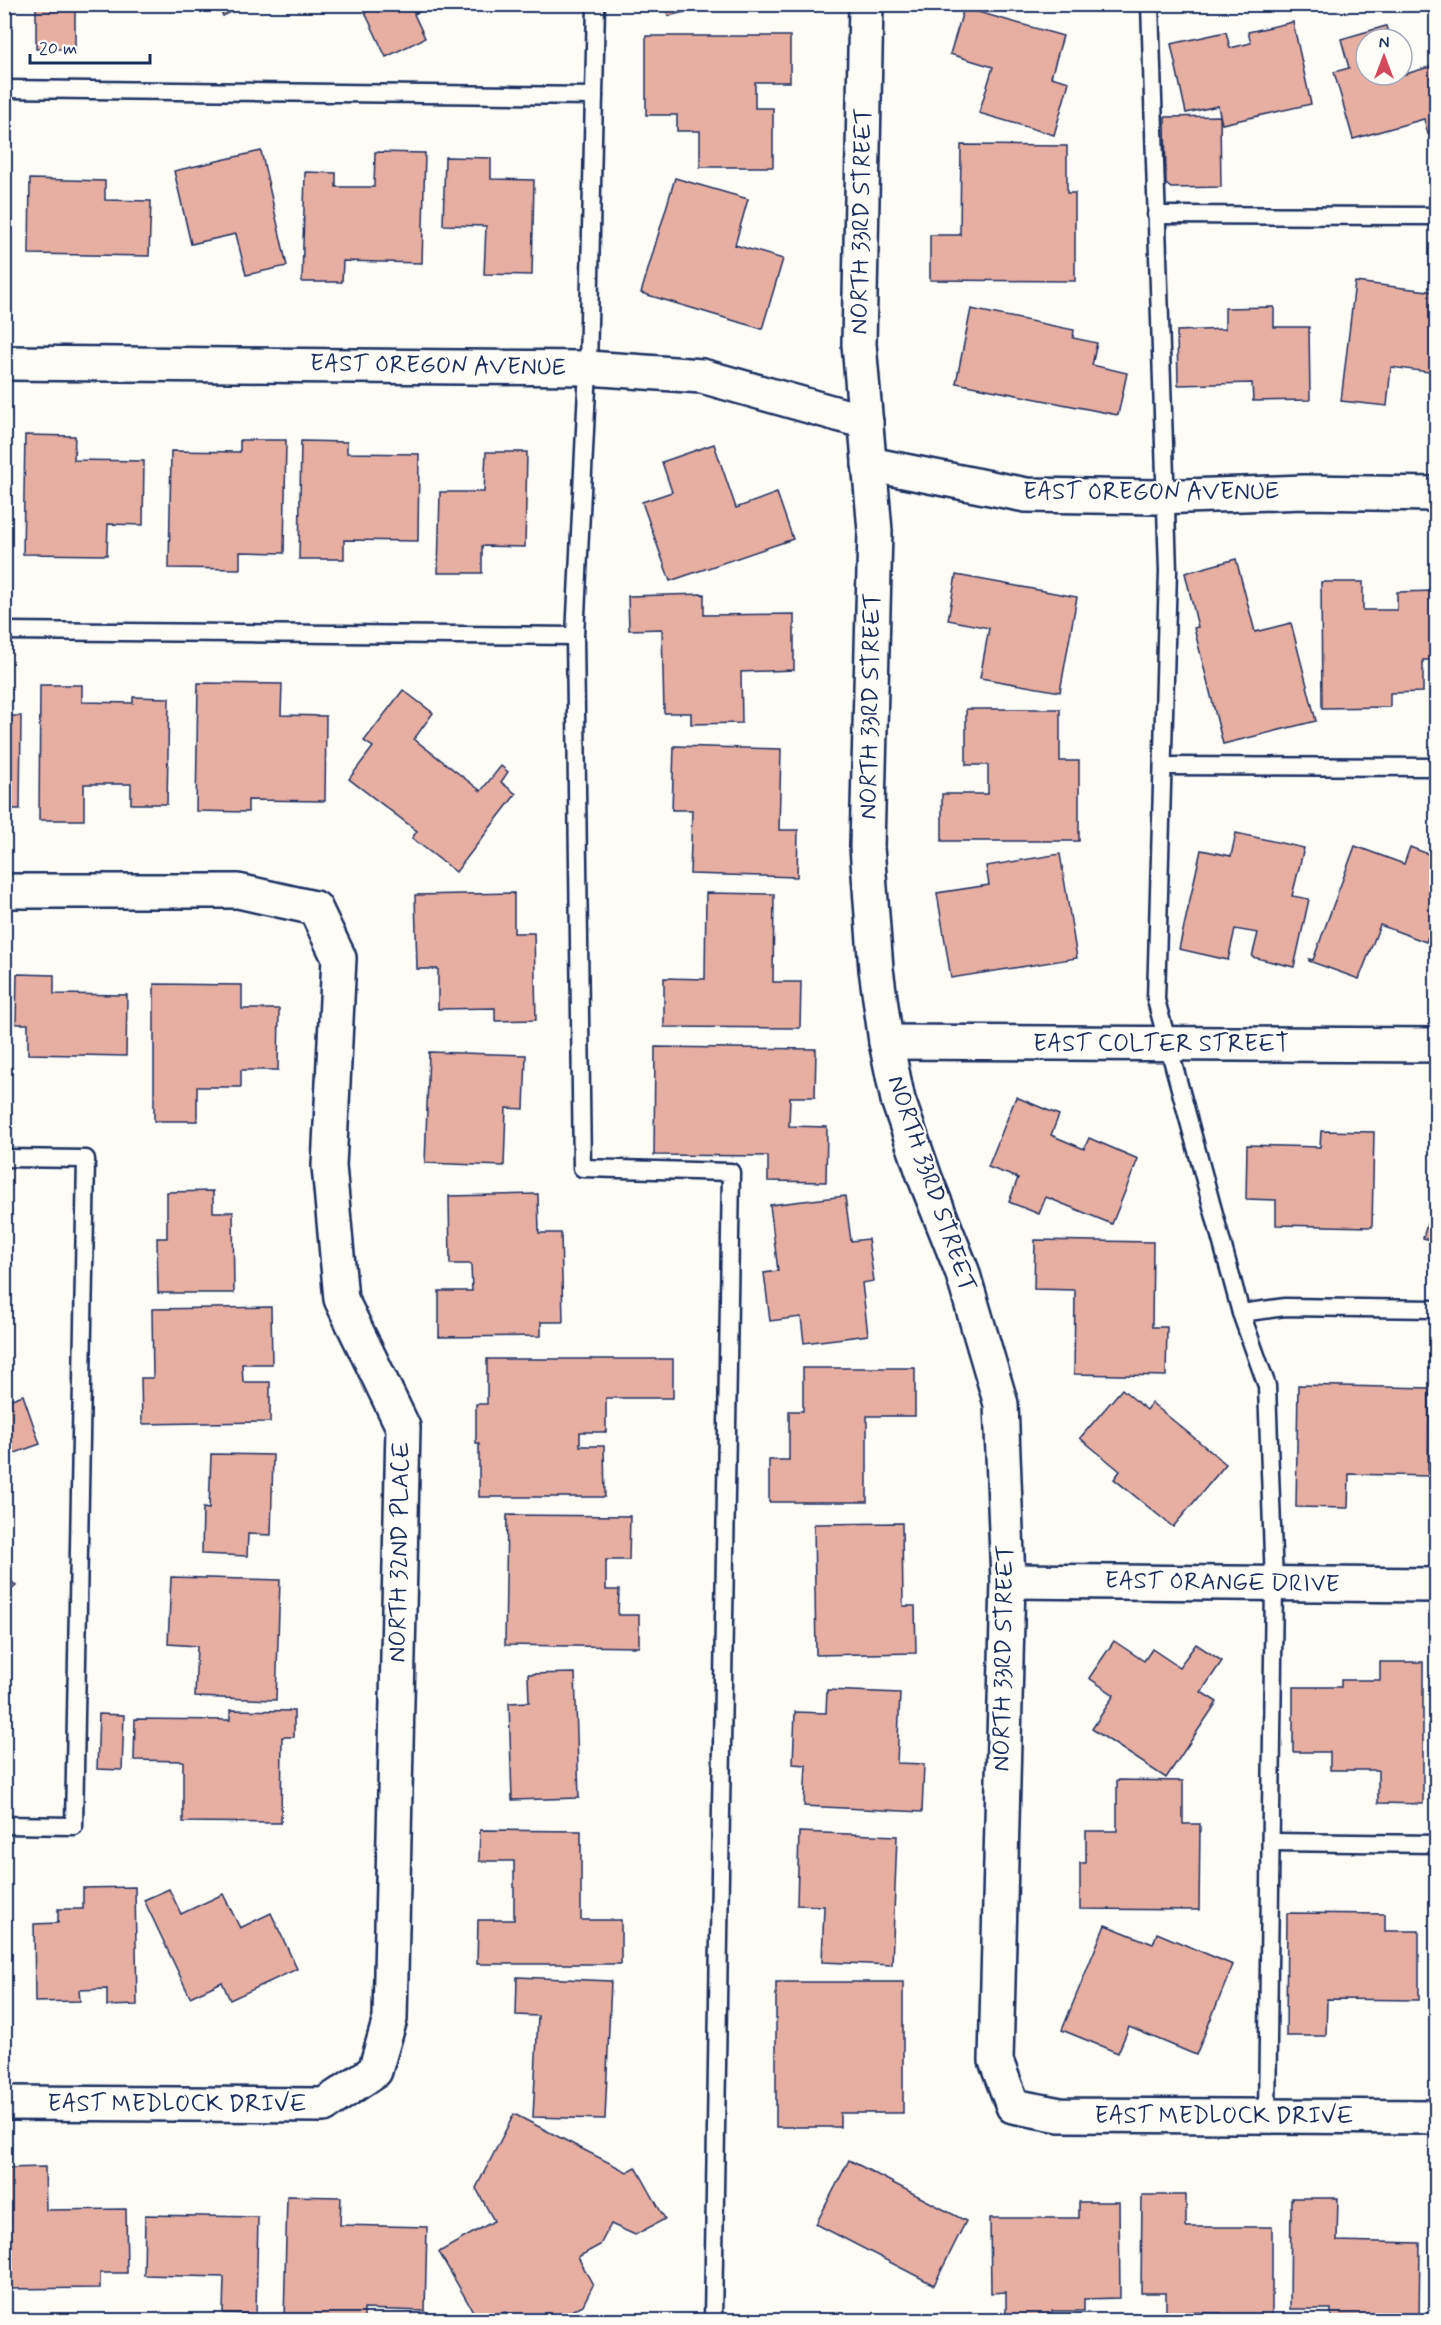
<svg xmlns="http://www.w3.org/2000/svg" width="1441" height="2325" font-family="Mynerve,sans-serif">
<rect width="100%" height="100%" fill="#fdfcf7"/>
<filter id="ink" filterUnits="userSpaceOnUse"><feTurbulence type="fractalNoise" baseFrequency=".0167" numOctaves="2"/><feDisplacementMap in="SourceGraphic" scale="12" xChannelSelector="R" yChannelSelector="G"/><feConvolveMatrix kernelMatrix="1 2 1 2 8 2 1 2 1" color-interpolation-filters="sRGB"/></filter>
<g filter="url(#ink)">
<g fill="#e7aea2" stroke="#1b2f5e" stroke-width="1.5">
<polygon points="36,4 115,4 115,5 75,5 75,49 36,49"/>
<polygon points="217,4 247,4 223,16"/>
<polygon points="361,4 435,4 414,14 425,38 386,57"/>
<polygon points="665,4 717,4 668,16"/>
<polygon points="964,8 1063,36 1051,77 1069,82 1054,135 979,113 993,67 950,54"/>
<polygon points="1293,22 1311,104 1222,124 1218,106 1186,113 1171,44 1226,32 1230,48 1251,43 1248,32"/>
<polygon points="1386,26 1390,39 1366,39 1366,75 1402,75 1436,65 1436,132 1428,134 1424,119 1353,139 1334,72 1349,68 1341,39"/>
<polygon points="646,36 790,36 790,82 755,82 755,108 773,108 773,167 700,167 700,131 677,131 677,115 646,115"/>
<polygon points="1220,116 1221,187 1171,188 1166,184 1165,117"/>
<polygon points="961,145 1067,146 1067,193 1075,193 1075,281 930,280 930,235 960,235"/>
<polygon points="261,151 287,266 246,275 236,234 191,244 174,171"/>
<polygon points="375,152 425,153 422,263 343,261 342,282 302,282 305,172 336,173 336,187 374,187"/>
<polygon points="4,155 6,155 7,280 4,280"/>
<polygon points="445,157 491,158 491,179 534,180 532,275 484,274 486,226 443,225"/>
<polygon points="675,178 748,199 735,245 783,259 762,329 641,293"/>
<polygon points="30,179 105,181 105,200 151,201 149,256 29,254"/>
<polygon points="1355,282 1436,292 1436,373 1391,367 1387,406 1341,401"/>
<polygon points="1274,307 1274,327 1309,327 1310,400 1253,401 1252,383 1178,385 1177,331 1225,329 1225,308"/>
<polygon points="971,309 1074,330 1073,338 1097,343 1092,365 1127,373 1118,415 956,383"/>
<polygon points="25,435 75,436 74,460 144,461 143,525 108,524 107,555 23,554"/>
<polygon points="240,440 286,440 284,553 240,552 240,569 169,568 171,451 240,452"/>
<polygon points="301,441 347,442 347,453 419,454 418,541 344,540 344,559 299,559"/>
<polygon points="714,444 736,508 777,493 793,539 670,581 642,502 672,492 662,462"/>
<polygon points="486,452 527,452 525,547 482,546 482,573 438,573 440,492 484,492"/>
<polygon points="1236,559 1255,632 1291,623 1316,721 1223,744 1194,628 1198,627 1185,573"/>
<polygon points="956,575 1077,597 1060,692 980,678 989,628 948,620"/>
<polygon points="1321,582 1363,582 1363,610 1397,610 1397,592 1436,591 1436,660 1423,660 1423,692 1390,693 1390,707 1322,708"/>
<polygon points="4,584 9,585 9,619 4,619"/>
<polygon points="704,594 704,615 794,614 794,670 741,672 742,723 691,724 691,713 664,713 662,629 629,630 628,596"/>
<polygon points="198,683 282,684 281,715 326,716 325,801 248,800 248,812 196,811"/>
<polygon points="40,685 82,685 82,702 133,703 133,697 169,698 167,804 131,804 131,784 84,784 84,820 39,820"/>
<polygon points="403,690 433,713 414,739 481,791 501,766 508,772 501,782 516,794 456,872 412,838 417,831 349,779 373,747 364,741"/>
<polygon points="966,709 1060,709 1060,761 1079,761 1079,841 942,841 942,794 988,794 988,765 966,765"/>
<polygon points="4,716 21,716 20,809 4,809"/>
<polygon points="674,746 781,749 779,830 798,830 797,877 690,874 692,810 672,810"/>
<polygon points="1236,833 1304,848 1292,896 1309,899 1294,967 1252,957 1258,933 1235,929 1228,960 1179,949 1201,850 1231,856"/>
<polygon points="1355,846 1404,864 1410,847 1436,857 1436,871 1433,879 1436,881 1436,914 1426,942 1380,925 1359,979 1309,961 1309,959 1313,960"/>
<polygon points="1060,854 1077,958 951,978 937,893 989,885 986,866"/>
<polygon points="514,893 514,933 534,933 536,1020 495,1021 495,1008 438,1009 438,969 417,969 415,895"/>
<polygon points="706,893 774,894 773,982 801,982 800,1028 664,1027 664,978 705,979"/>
<polygon points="17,974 54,975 54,994 127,995 126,1056 28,1054 28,1024 16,1024"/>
<polygon points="154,984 242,985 242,1009 279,1009 278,1070 241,1070 241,1087 197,1087 197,1121 154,1121"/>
<polygon points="655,1047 816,1049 815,1097 790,1097 789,1126 827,1127 826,1182 768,1181 768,1156 654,1155"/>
<polygon points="429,1052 526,1055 524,1109 506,1108 504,1166 425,1163"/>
<polygon points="1016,1097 1059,1115 1051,1135 1084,1149 1089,1138 1138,1159 1112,1224 1046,1197 1039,1214 1009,1202 1018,1178 988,1167"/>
<polygon points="1321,1131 1374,1132 1372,1227 1276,1225 1276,1200 1246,1199 1247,1145 1320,1147"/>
<polygon points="213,1191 213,1212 233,1212 234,1293 158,1293 157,1238 167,1238 167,1192"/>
<polygon points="1436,1192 1436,1242 1423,1238"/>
<polygon points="538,1194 539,1233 561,1233 563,1322 541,1322 541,1336 439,1337 439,1291 472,1291 471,1264 450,1264 449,1196"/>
<polygon points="845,1196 851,1241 868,1239 874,1281 862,1283 868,1335 804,1343 801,1317 770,1321 764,1273 778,1271 770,1205"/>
<polygon points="1035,1240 1153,1242 1152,1327 1167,1327 1166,1376 1074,1374 1075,1290 1034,1289"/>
<polygon points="271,1307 272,1364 242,1364 243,1382 270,1382 270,1422 142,1424 141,1378 153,1378 152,1309"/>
<polygon points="487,1359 673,1359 673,1398 606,1398 606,1432 580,1432 580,1446 604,1446 605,1497 479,1497 479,1444 476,1444 476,1404 487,1404"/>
<polygon points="803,1368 915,1368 915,1416 867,1416 867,1502 769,1502 769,1460 789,1460 789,1411 803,1411"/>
<polygon points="1298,1385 1429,1388 1428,1476 1349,1474 1348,1508 1296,1507"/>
<polygon points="1122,1389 1147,1410 1152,1403 1226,1464 1173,1527 1114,1479 1120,1471 1080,1438"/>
<polygon points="23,1395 40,1444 4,1457 4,1396 6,1401"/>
<polygon points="211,1454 273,1455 271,1535 248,1534 247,1556 202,1554 203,1508 209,1509"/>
<polygon points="507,1515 630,1516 629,1560 606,1560 606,1590 619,1590 618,1615 639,1615 639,1647 505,1645"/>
<polygon points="902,1523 903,1606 915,1606 916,1653 816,1655 814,1524"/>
<polygon points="4,1574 16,1586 4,1596"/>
<polygon points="171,1577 280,1580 276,1700 195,1697 197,1646 168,1644"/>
<polygon points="1114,1641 1144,1661 1152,1649 1179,1667 1196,1644 1222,1661 1201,1692 1217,1702 1166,1778 1092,1729 1114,1695 1089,1678"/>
<polygon points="1380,1662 1423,1662 1423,1804 1378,1803 1378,1770 1330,1770 1330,1752 1293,1752 1293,1687 1341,1687 1341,1680 1380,1680"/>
<polygon points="575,1673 579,1798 512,1800 509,1703 529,1702 528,1674"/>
<polygon points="827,1690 900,1693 897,1763 924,1764 922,1812 804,1806 806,1765 793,1764 795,1712 826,1713"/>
<polygon points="230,1710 294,1711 294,1737 282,1737 281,1823 183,1822 183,1761 134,1760 135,1719 230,1720"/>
<polygon points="99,1714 124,1715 122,1770 97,1769"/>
<polygon points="1117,1780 1183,1781 1183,1824 1200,1824 1199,1910 1080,1909 1080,1863 1086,1863 1086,1831 1117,1831"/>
<polygon points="480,1830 581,1831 581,1920 621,1920 621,1964 477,1964 478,1920 514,1920 514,1861 479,1861"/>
<polygon points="799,1832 897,1836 892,1965 822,1962 824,1906 797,1905"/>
<polygon points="135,1887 137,2005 107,2006 107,1989 79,1990 80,2001 35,2002 34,1924 58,1923 58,1909 83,1909 83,1888"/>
<polygon points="169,1889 181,1914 223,1894 240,1928 271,1913 297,1969 230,2000 222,1982 190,1997 144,1900"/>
<polygon points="1287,1913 1385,1914 1385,1931 1419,1931 1419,2000 1327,1999 1326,2036 1286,2036"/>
<polygon points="1105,1925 1153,1944 1157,1933 1233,1965 1196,2055 1129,2027 1118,2053 1062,2030"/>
<polygon points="517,1977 611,1981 605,2119 533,2117 538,2016 516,2015"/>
<polygon points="776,1982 903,1982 903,2113 840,2113 840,2127 776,2127"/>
<polygon points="514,2114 627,2172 636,2167 665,2219 635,2235 611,2224 600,2245 578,2257 593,2285 583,2305 554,2320 522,2320 505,2312 489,2320 478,2320 439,2252 494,2221 476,2188"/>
<polygon points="849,2160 966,2221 934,2285 816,2224"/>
<polygon points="45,2167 46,2210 126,2209 127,2273 100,2273 100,2288 4,2289 4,2168"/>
<polygon points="1142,2195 1186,2195 1186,2227 1272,2227 1272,2320 1222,2320 1222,2313 1166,2312 1166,2293 1141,2293"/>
<polygon points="287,2196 341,2197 340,2225 427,2227 425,2311 364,2309 364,2320 284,2320"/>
<polygon points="1291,2198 1338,2198 1337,2241 1420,2243 1419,2320 1331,2319 1331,2309 1290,2309"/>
<polygon points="1079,2202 1119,2202 1120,2298 1084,2299 1084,2311 1052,2311 1052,2320 1006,2320 1006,2292 991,2293 990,2218 1079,2218"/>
<polygon points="145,2215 258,2217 256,2314 223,2313 224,2277 144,2275"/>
</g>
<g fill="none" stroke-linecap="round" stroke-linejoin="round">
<g stroke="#1b2f5e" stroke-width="21">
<g id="service">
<polyline points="596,4 588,368 575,636 582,1168 731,1172 713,2320"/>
<polyline points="1150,4 1168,571 1156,1000 1241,1313 1267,1386 1274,1584 1267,2116"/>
<polyline points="4,89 594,96"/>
<polyline points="1156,215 1436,216"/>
<polyline points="4,631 575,636"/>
<polyline points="1163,766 1436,767"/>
<polyline points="4,1158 86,1159 74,1826 4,1825"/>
<polyline points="1241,1313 1285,1307 1436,1309"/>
<polyline points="1271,1842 1436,1844"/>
</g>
</g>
<g stroke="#1b2f5e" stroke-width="38">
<g id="minor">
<polyline points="866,4 859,344 875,531 867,847 876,969 886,1042 898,1100 925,1178 962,1271 1001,1404 1008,1581 996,2061 1013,2106 1060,2115 1436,2117"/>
<polyline points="4,363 588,368 702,376 866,422"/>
<polyline points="869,464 1026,495 1157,497 1304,492 1436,494"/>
<polyline points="4,891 238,891 315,908 339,958 329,1166 341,1299 403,1427 390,2019 375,2071 324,2105 4,2103"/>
<polyline points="886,1042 1436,1045"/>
<polyline points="1008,1581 1436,1585"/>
</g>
</g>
<use href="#service" stroke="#fdfcf7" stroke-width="16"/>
<use href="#minor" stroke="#fdfcf7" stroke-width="33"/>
</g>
</g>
<g text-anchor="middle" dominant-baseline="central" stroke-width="4.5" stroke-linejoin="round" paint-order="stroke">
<g font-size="24" fill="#1b2f5e" stroke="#fdfcf7">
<text transform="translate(862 221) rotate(-89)">NORTH 33RD STREET</text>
<text transform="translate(438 366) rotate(1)">EAST OREGON AVENUE</text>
<text x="1151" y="492">EAST OREGON AVENUE</text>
<text transform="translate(871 706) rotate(-89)">NORTH 33RD STREET</text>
<text x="1161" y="1044">EAST COLTER STREET</text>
<text transform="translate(931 1184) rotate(71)">NORTH 33RD STREET</text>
<text transform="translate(400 1552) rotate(-89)">NORTH 32ND PLACE</text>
<text transform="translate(1222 1583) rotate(1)">EAST ORANGE DRIVE</text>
<text transform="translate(1004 1658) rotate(-89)">NORTH 33RD STREET</text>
<text x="177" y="2104">EAST MEDLOCK DRIVE</text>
<text x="1224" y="2116">EAST MEDLOCK DRIVE</text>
</g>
</g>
<rect width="1441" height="2325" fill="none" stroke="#fdfcf7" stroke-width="24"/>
<rect x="12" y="12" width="1417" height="2301" fill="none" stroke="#1b2f5e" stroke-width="2" filter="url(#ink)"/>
<g transform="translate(1384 57)"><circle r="28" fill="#fdfcf7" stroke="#a3aaba" stroke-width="1.5"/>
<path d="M0-4.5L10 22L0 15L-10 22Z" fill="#d1495b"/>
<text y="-9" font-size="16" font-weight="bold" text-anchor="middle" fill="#1b2f5e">N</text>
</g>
<path d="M30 54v9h120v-9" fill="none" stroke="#1b2f5e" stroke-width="3"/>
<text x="39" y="54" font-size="18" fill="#1b2f5e" stroke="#fdfcf7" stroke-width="4.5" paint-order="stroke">20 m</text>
</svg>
